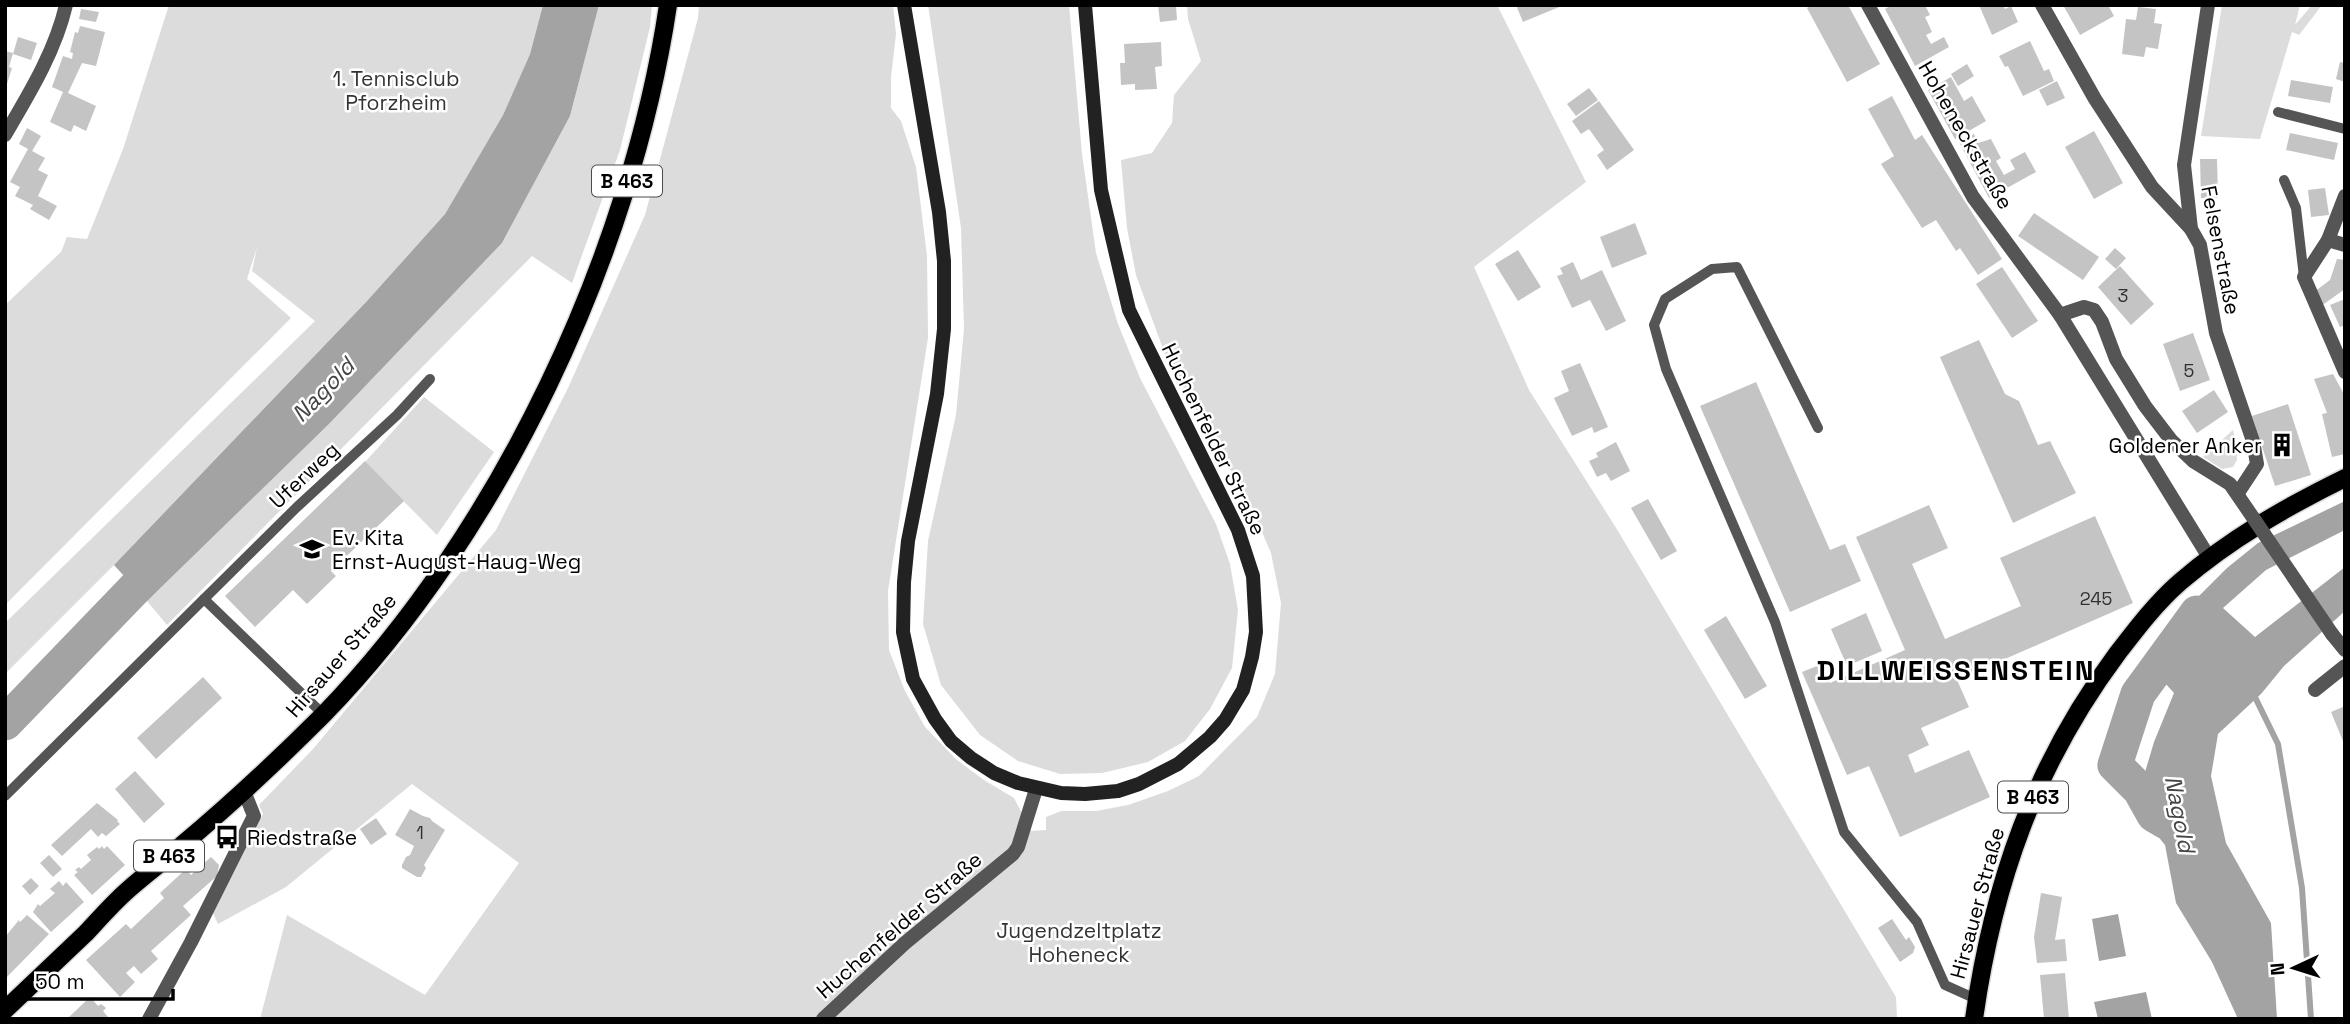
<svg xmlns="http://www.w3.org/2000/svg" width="2350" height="1024" font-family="'Space Grotesk',sans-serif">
<rect width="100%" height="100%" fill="#fff"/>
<g fill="#dcdcdc">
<polygon points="169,5 543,5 530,54 503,115 445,214 367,301 114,565 5,674 5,623 315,321 252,271 257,247 247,279 291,318 5,605 5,305 61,252 67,237 87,239 123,149"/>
<polygon points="599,5 652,5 650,27 620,150 572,283 532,256 167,625 147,601 329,424 502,243 570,116"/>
<polygon points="699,5 893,5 896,34 891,77 891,108 901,121 916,167 927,256 928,338 888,591 889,650 905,691 925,727 957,760 984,780 1014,798 1031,831 1046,830 1046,817 1061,811 1096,811 1128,805 1168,791 1199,776 1257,717 1275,674 1281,603 1271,553 1250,504 1166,357 1136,275 1127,228 1121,160 1152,153 1172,123 1174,95 1201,61 1188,19 1187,5 1497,5 1586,182 1474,267 1529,390 1618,531 1896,997 1897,1019 260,1019 287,915 425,995 519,863 412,784 286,887 218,924 213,913 263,814 259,805 313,749 496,530 568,388 645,215 698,18"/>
<polygon points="928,5 1069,5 1082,154 1096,253 1118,324 1140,378 1216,524 1230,564 1238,610 1232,668 1210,709 1185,741 1148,762 1102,773 1060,774 1018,761 980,735 941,685 923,624 928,541 956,415 964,329 961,228"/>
<polygon points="2222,5 2300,5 2295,25 2312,5 2322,5 2299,35 2292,32 2260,139 2201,136"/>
<polygon points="424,397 494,452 437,535 365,462"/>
<polygon points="2233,430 2237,446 2237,460 2233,467 2222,469 2203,457"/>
</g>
<g fill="#a3a3a3">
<polygon points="543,5 599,5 570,116 502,243 329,424 147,601 114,565 367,301 445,214 503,115 530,54"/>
<polygon points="2345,501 2345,530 2266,570 2223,608 2255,637 2345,567 2345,611 2284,666 2261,694 2218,734 2211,776 2226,843 2271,923 2277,1019 2238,1019 2212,962 2176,903 2165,845 2136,809 2117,791 2115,765 2140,789 2154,742 2174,693 2165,683 2188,643 2206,626 2191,604 2227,568 2258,543"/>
<polygon points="2118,914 2126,956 2099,961 2092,919"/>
<polygon points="2146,992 2152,1019 2098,1019 2094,1002"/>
</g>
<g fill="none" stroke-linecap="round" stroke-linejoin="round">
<polyline stroke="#a3a3a3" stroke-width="6" points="2252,691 2278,744 2302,888 2311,1019"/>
<g stroke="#a3a3a3" stroke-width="35">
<polyline points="5,723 168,554"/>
<polyline points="2166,822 2154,815 2140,790 2115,765 2138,694 2197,613"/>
</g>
</g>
<g fill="#c4c4c4">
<polygon points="1158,5 1176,5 1177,20 1160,22"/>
<polygon points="1516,5 1564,5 1523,22"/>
<polygon points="1812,5 1848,5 1880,64 1847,82 1807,8"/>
<polygon points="1892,5 1925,5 1930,15 1925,17 1932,32 1926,35 1931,44 1944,37 1949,47 1915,66 1885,9"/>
<polygon points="1979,5 2003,5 2005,9 2011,6 2018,22 1992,35"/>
<polygon points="2063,5 2108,5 2114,16 2080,35"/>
<polygon points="2138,7 2156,9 2154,23 2162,24 2158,49 2146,47 2144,57 2122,54 2126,19 2136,20"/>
<polygon points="81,9 99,12 96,22 79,19"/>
<polygon points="80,26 105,32 96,66 82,63 68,93 96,106 86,131 74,125 71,132 50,122 63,92 52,87 63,56 72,59 73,53 70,52 75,32 78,33"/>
<polygon points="18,37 37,43 31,60 13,54"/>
<polygon points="2030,41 2044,71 2049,69 2054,81 2023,96 2008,66 2005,67 1999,56"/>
<polygon points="1161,42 1162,66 1155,67 1157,89 1135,90 1135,84 1121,85 1120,63 1125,63 1124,44"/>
<polygon points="5,51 13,53 9,67 12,68 6,87"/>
<polygon points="2340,62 2345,63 2345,82 2336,79"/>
<polygon points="1967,64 1974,76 1958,86 1951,74"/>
<polygon points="1951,77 1964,101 1972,96 1986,121 1955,139 1928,90"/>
<polygon points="2291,80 2333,87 2330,103 2288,96"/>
<polygon points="2057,81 2065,98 2047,106 2039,90"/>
<polygon points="1589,88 1598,100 1576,116 1567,104"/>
<polygon points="1892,96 1915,140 1922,135 2002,259 1978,275 1960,248 1956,251 1936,220 1922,228 1881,164 1894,156 1868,109"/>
<polygon points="1599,101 1634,150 1607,170 1597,155 1604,150 1589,129 1581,134 1572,121"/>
<polygon points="27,128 41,136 32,151 45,158 38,170 48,175 38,196 57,206 49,220 30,209 33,205 15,196 20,187 10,182 28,149 19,144"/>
<polygon points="2094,131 2123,183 2094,199 2065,147"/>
<polygon points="2290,133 2338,143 2334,160 2286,150"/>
<polygon points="1974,134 1978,143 1991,139 2001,158 1996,161 2004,175 2015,169 2010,160 2025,152 2036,172 1989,198 1959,142"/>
<polygon points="2200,159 2217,159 2218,198 2201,198"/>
<polygon points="2325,188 2329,215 2311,217 2308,190"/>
<polygon points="2034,213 2099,257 2083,280 2018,236"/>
<polygon points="1635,223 1647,254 1612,268 1600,237"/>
<polygon points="2115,248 2126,258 2116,269 2105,259"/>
<polygon points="1518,250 1541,287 1518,301 1495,264"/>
<polygon points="2337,259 2345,260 2345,289 2321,306 2314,292 2330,280"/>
<polygon points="1573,262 1581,280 1602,270 1626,321 1606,331 1590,300 1572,308 1557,276 1563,274 1560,268"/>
<polygon points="2120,266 2154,304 2131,325 2098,287"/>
<polygon points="2002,267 2038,321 2012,338 1976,284"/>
<polygon points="2345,299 2345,325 2340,327 2330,305"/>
<polygon points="2193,333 2210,380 2180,391 2163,344"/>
<polygon points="1979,340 2005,394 2019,401 2038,445 2050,441 2076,493 2013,523 1940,357"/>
<polygon points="1580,363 1608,427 1594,433 1592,427 1572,436 1554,398 1569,391 1561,371"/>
<polygon points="2333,374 2345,396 2345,454 2332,457 2322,414 2327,413 2314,379"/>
<polygon points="1756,382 1830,550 1845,544 1861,581 1790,612 1700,406"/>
<polygon points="2214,390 2228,412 2197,433 2182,411"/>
<polygon points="2288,404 2311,475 2275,486 2252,416"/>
<polygon points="1616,442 1630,471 1611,481 1606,473 1597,477 1589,461 1598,457 1596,453"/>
<polygon points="365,461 404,501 331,571 336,576 307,604 293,590 255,627 225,596"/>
<polygon points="1648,499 1677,551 1661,560 1631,508"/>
<polygon points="1929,505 1948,548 1912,564 1945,639 2021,606 2000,558 2095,516 2133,603 1957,680 1969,707 1921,728 1929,745 1908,755 1915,773 1969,750 1990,797 1900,837 1869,766 1847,775 1802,672 1822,664 1830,683 1905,650 1856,537"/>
<polygon points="1866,613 1882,651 1847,666 1831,629"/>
<polygon points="1726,616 1767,686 1745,699 1704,630"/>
<polygon points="203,677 222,698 156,759 137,738"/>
<polygon points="2345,706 2345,746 2331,712"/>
<polygon points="135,771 165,804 144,823 115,789"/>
<polygon points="97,803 118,820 117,821 120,824 106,836 102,833 98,837 91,829 62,856 51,845"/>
<polygon points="410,809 423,816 430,818 432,821 445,830 424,865 426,868 421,877 417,877 402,868 402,865 406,857 410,855 414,846 395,835"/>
<polygon points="376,818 387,834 371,845 360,829"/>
<polygon points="102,846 104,849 107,846 125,865 92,895 74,875 78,872 75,870 79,867 81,869 91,860 87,855 97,847 99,849"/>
<polygon points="49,855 62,869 53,877 40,863"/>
<polygon points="211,857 219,865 217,876 183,906 191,915 151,951 158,959 141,974 134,966 126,973 135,982 120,997 86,960 126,924 131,929 164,898 160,893 186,869 191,875"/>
<polygon points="31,878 39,886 30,895 22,886"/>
<polygon points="59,881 63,886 66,882 84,902 51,932 33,912 38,904 40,906 55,893 50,889"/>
<polygon points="2041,893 2062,897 2055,940 2065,939 2067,961 2037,963 2034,937"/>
<polygon points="27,915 49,934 5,979 5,937 19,920 20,922"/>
<polygon points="1892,919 1906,940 1909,937 1915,947 1913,953 1900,962 1878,928"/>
<polygon points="2065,973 2069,1019 2044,1019 2040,975"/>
<polygon points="90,997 98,1006 101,1004 106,1008 103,1011 108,1017 106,1019 67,1019"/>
</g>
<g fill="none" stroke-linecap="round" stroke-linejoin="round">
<g stroke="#dbdbdb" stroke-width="21">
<g id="primary">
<path d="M 5,1010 C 32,984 59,959 86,933 C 100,918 114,902 129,889 C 146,874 165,860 182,845 C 231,804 278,760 323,715 C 500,533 631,255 668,5"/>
<path d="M 1974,1019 C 1993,883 2035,764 2117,654 C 2137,628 2156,603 2180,582 C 2230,539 2286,507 2345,478"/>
</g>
</g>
<g stroke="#555" stroke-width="10">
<polyline points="2278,112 2345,129"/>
<polyline points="2284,180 2296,208 2304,277"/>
<polyline points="1818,428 1737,267 1712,269 1665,299 1654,325 1666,369 1775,622 1844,832 1917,922 1945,985 1976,999"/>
<polyline points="204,599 323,714"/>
<polyline points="5,796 297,507 397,415 430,379"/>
</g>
<g stroke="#555" stroke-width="14">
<polyline points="1868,5 1973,197 2060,315"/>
<polyline points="2042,5 2095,99 2152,187 2191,229"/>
<polyline points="2208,5 2184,165 2191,229 2200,245 2216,333 2253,441 2257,464 2238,493"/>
<path d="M 5,135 C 29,94 55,52 66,5"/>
<polyline points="2345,196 2328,240 2304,277 2345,372"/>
<polyline points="2328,240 2345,245"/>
<polyline points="2210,559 2060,315 2084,307 2094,310 2102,322 2116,359 2145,406 2171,440 2193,461 2230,484 2254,519"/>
<polyline points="2332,634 2345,650"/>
<polyline points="2315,690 2345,666"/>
<polyline points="149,1019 191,942 254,816 244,791"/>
<polyline points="823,1019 905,943 1013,854 1018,847 1036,789"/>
</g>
<polyline stroke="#222" stroke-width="14" points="904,5 939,212 944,261 944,329 937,394 908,541 904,582 903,632 913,679 935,719 951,741 971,758 994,773 1018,783 1061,793 1085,794 1118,791 1139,784 1178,764 1210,737 1225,720 1243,690 1252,657 1256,632 1253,576 1238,530 1129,310 1101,190 1085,5"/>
<use href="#primary" stroke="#000" stroke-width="18"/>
<polyline stroke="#555" stroke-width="14" points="2254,519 2332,634"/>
</g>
<defs>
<g id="building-bare" transform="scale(1.89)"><path d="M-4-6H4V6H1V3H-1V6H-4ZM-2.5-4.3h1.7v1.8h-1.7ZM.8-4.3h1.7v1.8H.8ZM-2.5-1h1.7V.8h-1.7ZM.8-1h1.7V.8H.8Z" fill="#000" stroke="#fff" stroke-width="2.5" paint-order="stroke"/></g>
<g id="school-bare" transform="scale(1.89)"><path d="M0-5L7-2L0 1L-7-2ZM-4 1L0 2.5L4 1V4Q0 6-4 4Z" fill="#000" stroke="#fff" stroke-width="2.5" paint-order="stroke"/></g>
<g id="bus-bare" transform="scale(1.89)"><path d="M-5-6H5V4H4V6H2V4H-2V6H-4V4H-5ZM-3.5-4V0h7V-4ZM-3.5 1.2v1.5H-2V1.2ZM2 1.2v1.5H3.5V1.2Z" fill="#000" stroke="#fff" stroke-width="2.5" paint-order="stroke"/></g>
</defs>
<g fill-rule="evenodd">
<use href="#building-bare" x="2282" y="445"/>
<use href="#school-bare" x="312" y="549"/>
<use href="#bus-bare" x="227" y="837"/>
</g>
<g text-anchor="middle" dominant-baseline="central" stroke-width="5" stroke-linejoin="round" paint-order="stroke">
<g font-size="18" fill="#313131">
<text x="2123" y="295">3</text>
<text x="2189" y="370">5</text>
<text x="2096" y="598">245</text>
<text x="420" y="832">1</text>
</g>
<g fill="#fff" stroke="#4c4c4c" stroke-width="2">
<rect x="592" y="165.5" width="70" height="31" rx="5"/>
<rect x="1998" y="781.5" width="70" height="31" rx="5"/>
<rect x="134" y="840.5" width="70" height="31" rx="5"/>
</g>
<g font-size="19" font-weight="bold" fill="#000">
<text x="627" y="181">B 463</text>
<text x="2033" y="797">B 463</text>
<text x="169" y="856">B 463</text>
</g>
<g font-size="21" fill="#333" stroke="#fff">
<text x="396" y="78">1. Tennisclub<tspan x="396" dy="24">Pforzheim</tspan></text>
<text x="1079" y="930">Jugendzeltplatz<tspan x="1079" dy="24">Hoheneck</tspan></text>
</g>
<g font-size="21" fill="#000" stroke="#fff">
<text transform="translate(1966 135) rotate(60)">Hoheneckstraße</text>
<text transform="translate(2221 250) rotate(79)">Felsenstraße</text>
<text transform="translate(1214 439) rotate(64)">Huchenfelder Straße</text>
<text transform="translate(304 475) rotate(-43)">Uferweg</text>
<text transform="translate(341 655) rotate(-49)">Hirsauer Straße</text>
<text transform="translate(1977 903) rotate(-75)">Hirsauer Straße</text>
<text transform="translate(899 925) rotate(-41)">Huchenfelder Straße</text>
</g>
<g font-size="21" fill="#000" stroke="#fff" text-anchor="start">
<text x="2262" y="445" text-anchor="end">Goldener Anker</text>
<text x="332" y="537">Ev. Kita<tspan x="332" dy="24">Ernst-August-Haug-Weg</tspan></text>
<text x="247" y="837">Riedstraße</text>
</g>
<g font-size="23" font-style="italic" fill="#444" stroke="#fff">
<text transform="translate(323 390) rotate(-46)">Nagold</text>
<text transform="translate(2180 814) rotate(79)">Nagold</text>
</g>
<g font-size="28" font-weight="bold" letter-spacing="2" fill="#000" stroke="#fff">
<text x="1956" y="670">DILLWEISSENSTEIN</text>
</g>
</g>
<rect width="2350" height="1024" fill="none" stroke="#000000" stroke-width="14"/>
<g transform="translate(2294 968) rotate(266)" stroke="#ffffff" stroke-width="5" paint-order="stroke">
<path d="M0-5L12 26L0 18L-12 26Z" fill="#000000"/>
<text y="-10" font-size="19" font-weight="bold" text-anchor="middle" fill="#000000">N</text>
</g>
<path d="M24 989v10h149v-10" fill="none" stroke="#000000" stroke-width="3.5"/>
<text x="35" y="989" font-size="21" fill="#000000" stroke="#ffffff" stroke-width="5" paint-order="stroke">50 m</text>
</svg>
